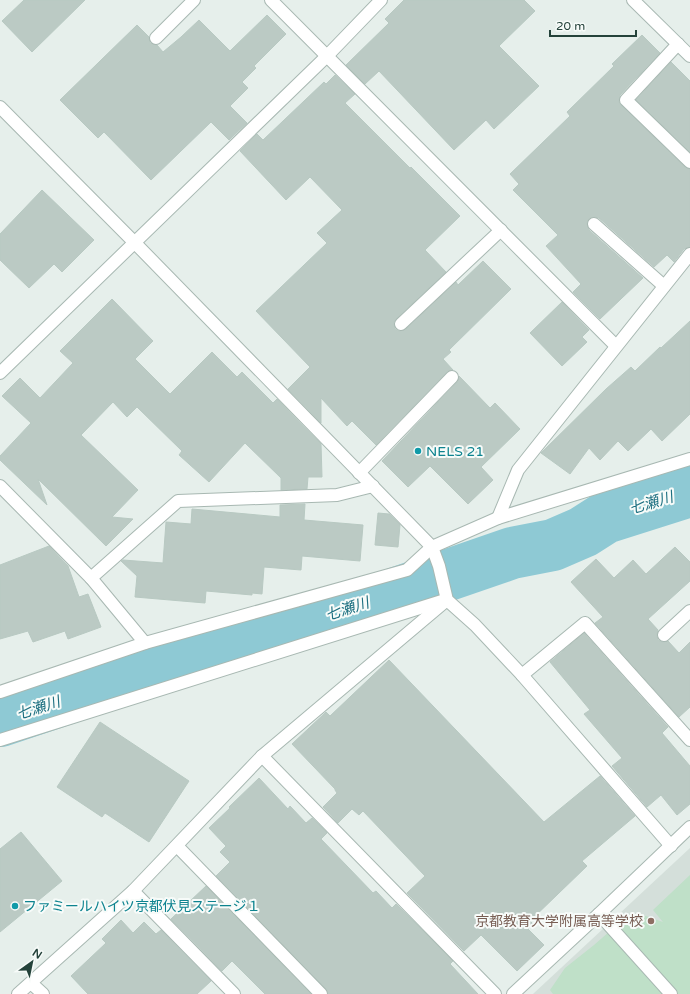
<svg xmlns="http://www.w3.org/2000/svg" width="690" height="994" font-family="'Varela Round','Noto Sans JP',sans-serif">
<rect width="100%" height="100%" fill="#e6efeb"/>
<polygon fill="#d4dfda" points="690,848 690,994 533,994"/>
<polygon fill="#bfe0c8" points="690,875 690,994 553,994 550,990 565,968 594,945 626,917 643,915 663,922 653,910"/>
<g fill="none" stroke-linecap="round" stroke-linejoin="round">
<polyline stroke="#8ec9d4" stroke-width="52" points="0,721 107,685 370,602 512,553 553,545 583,532 605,518 690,491"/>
</g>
<g fill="#bbcac4" stroke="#b8c9c2">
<polygon points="24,0 85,0 32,52 2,21"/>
<polygon points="404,0 524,0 535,11 499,46 539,86 494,129 486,120 454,150 379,71 365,84 346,65 389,23 385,19"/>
<polygon points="267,15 286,34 254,66 256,68 242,82 248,88 230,106 247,123 229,140 211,122 151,180 104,132 98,138 60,100 137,25 149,37 150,43 157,45 163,52 181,37 199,20 230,51"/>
<polygon points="642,35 660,53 620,95 619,102 621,105 685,167 690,169 690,247 684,249 674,262 667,255 654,267 599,218 595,217 589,219 587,223 589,230 643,278 600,319 573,292 581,284 546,246 558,235 513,190 519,184 510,174 570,116 567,112 614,66 612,64"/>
<polygon points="671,62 690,81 690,152 636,100"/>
<polygon points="335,75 355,94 345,103 410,168 411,167 460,216 425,250 446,272 396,319 394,322 395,329 399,331 406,329 456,282 458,285 483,261 511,289 449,350 451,352 443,359 453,370 447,372 376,445 352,421 347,426 321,398 321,423 288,389 310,367 256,311 327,243 317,233 342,210 310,177 286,200 240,151 257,134 263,140 324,82 326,84"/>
<polygon points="42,190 94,240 62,272 54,264 29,288 0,260 0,234"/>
<polygon points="112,299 153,341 135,359 170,394 212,352 237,377 242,372 273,403 277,399 321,444 322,477 308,477 307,489 281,490 281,478 245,443 209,482 179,455 182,451 137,407 127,417 113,402 81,435 138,490 112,517 133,519 106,546 38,479 47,505 0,460 0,456 31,423 2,396 20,378 40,398 73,363 60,351"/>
<polygon points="562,302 589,330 582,337 587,342 562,366 530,333"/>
<polygon points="690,321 690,414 662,441 651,429 628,451 618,441 600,460 589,448 570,474 541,453 606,389 631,367 635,371 660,347 661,348"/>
<polygon points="459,376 490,408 495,403 520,429 481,467 493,480 468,504 430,466 408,487 382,461 457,382"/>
<polygon points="305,504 304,520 363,525 360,561 302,556 301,570 264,567 262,594 252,593 252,595 206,591 205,603 135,597 137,576 121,561 123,560 163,563 166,522 191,524 192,509 280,517 280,505"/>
<polygon points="378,513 389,514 400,525 398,547 375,545"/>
<polygon points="49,546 68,566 79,597 88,594 101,627 68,639 65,631 33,642 28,631 0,639 0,565"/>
<polygon points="675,547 690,562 690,581 648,619 658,630 657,636 658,640 662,642 668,641 679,653 690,642 690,707 679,717 595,623 603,617 571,582 596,559 614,578 633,560 646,574"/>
<polygon points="584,633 668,727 662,733 690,766 690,804 677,815 661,795 647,807 612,766 622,758 584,714 590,710 550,662"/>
<polygon points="389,660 544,822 600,776 635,816 582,861 587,866 530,921 533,924 528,929 544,945 517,971 481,935 464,951 407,893 425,876 363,811 359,815 352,809 338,823 323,807 337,793 335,790 335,789 292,744 326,712 330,716"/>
<polygon points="100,722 189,781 149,842 105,813 102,817 57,787"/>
<polygon points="259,778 288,809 290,806 306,823 312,818 327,833 321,839 373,893 376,891 392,908 396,904 453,961 450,964 478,994 328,994 326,989 216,876 230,862 220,852 226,846 209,828 230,808 229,807"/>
<polygon points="21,832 62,881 0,932 0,849"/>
<polygon points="206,886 311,994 265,994 232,961 222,971 171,919"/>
<polygon points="121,920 133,933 144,922 156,934 161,930 211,981 197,994 88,994 71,976 106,943 102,939"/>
</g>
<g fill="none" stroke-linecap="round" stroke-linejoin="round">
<g stroke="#a8b8b2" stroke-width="14">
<g id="service">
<polyline points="156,38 194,0"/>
<polyline points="678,44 626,100 690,162"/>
<polyline points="594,224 664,286"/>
<polyline points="401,324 501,230"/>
<polyline points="359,473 452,377"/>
<polyline points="91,578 178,501 337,495 373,486"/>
<polyline points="664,635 690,611"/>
<polyline points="522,675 585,623 690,740"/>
<polyline points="599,914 671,994"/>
<polyline points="513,994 599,914 690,827"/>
</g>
</g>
<g stroke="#a8b8b2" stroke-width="14">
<g id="minor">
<polyline points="271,0 616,346"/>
<polyline points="633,0 690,56"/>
<polyline points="0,107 134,242 432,547 439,566 447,600 475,625 522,675 671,846"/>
<polyline points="0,373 327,56 381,0"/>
<polyline points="0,486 91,578 145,643"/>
<polyline points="498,518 518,470 690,254"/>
<polyline points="0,692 145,643 407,570 432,547 498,518 690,459"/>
<polyline points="0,740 442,601"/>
<polyline points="262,756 495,994"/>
<polyline points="177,846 321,994"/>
<polyline points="133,891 234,994"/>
<polyline points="31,983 43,994"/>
<polyline points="18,994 133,891 262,756 447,600"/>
</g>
</g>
<use href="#service" stroke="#fff" stroke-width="12"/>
<use href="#minor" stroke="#fff" stroke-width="12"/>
</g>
<g fill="#0f9aa8" stroke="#f7fbf9" stroke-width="1.5">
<circle cx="418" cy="451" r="4"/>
<circle cx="15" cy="906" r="4"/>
</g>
<circle fill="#8d6e63" stroke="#f7fbf9" stroke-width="1.5" cx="651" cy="921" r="4"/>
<g text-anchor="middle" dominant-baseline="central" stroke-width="4" stroke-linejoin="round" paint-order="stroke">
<g font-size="14" fill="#0d838f" stroke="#f7fbf9" text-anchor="start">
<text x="426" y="451">NELS 21</text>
<text x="23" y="906">ファミールハイツ京都伏見ステージ１</text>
</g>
<g font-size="14" fill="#785e54" stroke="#f7fbf9" text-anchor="end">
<text x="643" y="921">京都教育大学附属高等学校</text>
</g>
<g font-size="15" font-style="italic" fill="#1c6f80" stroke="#f7fbf9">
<text transform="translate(651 503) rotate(-17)">七瀬川</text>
<text transform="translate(347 609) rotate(-18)">七瀬川</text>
<text transform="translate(38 708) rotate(-18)">七瀬川</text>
</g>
</g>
<g transform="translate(32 962) rotate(33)" stroke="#f7fbf9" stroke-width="3" paint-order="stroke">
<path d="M0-3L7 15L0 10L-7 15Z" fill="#24423a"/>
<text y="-6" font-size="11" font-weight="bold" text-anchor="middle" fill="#24423a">N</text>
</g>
<path d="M550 30v6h86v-6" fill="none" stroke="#24423a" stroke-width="2"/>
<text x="556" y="30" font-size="12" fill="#24423a" stroke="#f7fbf9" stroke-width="3" paint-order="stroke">20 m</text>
</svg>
